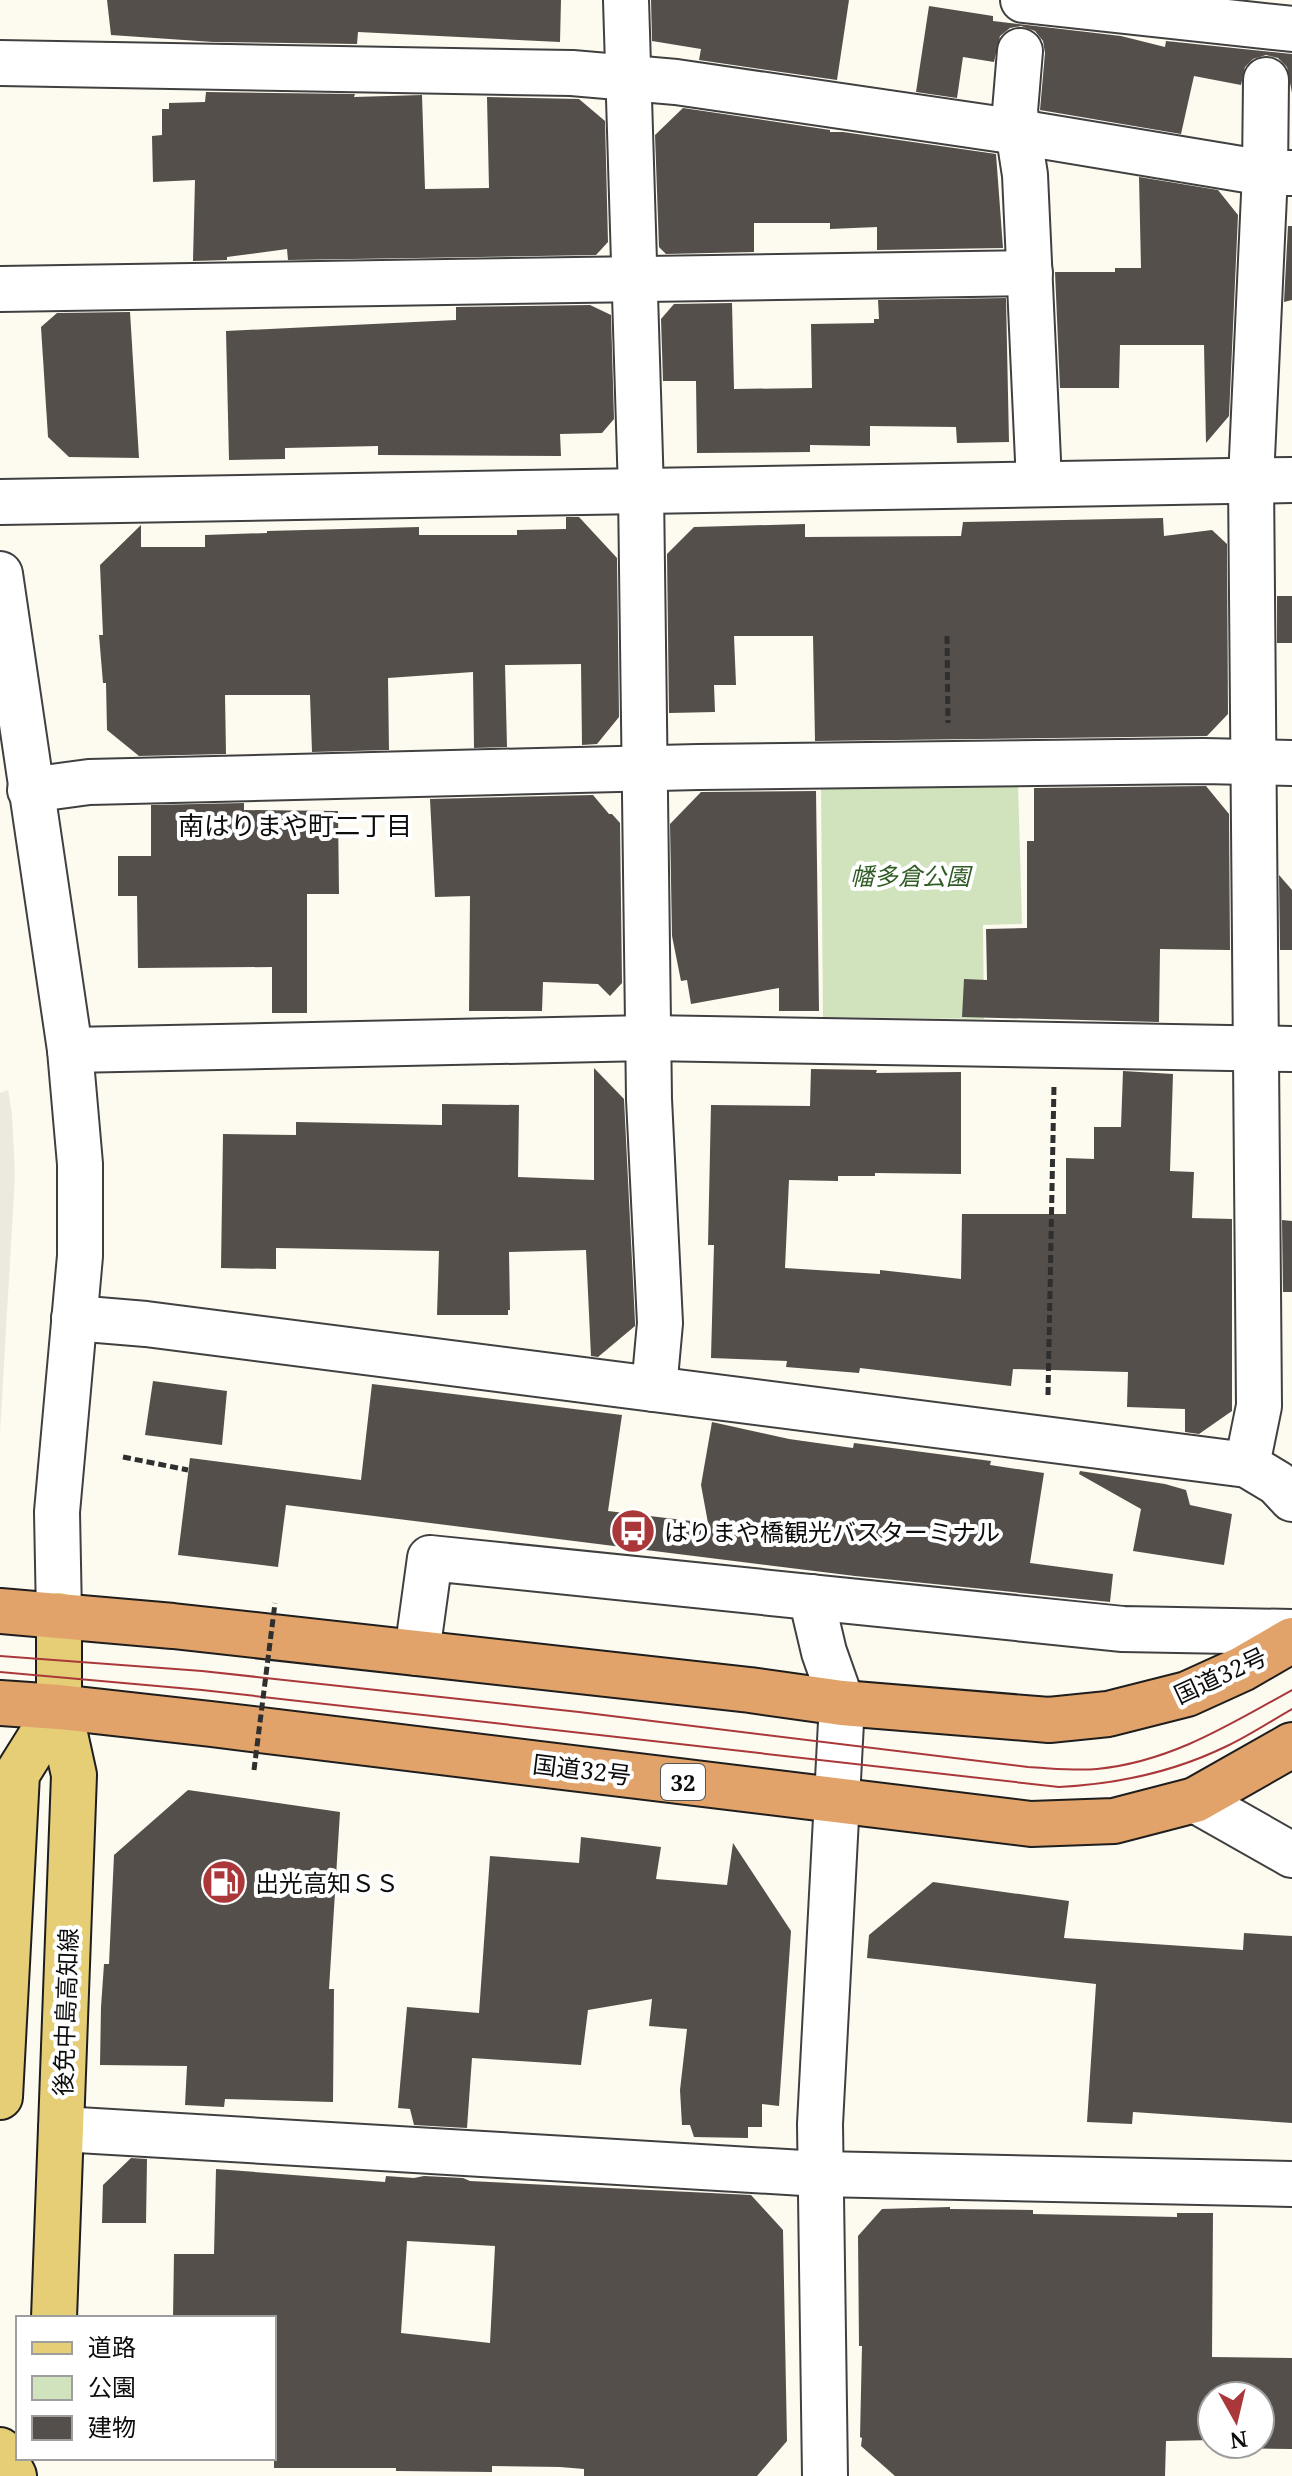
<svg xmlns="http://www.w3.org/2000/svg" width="1292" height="2476" font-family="'Noto Serif','Noto Sans JP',serif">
<rect width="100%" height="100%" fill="#fdfaef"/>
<polygon fill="#d0e3bd" points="1018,784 1022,924 983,925 984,1019 823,1017 821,787"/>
<polygon fill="#ece9df" points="8,1090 12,1114 15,1176 0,1432 0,1093"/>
<g fill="#544f4b" fill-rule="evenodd">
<polygon points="107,0 561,0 560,42 358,32 357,44 213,42 111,35"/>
<polygon points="651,0 849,0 837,80 699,60 701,49 652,41"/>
<polygon points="929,6 993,16 993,21 1121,36 1165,47 1166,41 1292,54 1292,93 1287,67 1278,58 1266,55 1253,59 1245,67 1241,85 1194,76 1181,134 1040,110 1045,53 1043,41 1035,31 1021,26 1010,28 1000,36 994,62 963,57 957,98 916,92"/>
<polygon points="206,92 355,94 354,97 422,95 425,189 489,188 487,97 579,99 605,121 608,242 596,255 288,260 287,249 227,257 227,260 193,261 195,180 153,182 152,136 162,135 162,109 169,109 169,103 205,102"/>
<polygon points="683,108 830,130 830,132 843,132 996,154 1003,248 877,250 877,227 830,229 830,223 754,223 754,252 666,254 659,247 655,135"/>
<polygon points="1139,177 1218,190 1238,215 1229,416 1206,443 1204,345 1120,345 1119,388 1060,388 1055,272 1115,272 1115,268 1141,268"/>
<polygon points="1288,226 1292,226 1292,300 1284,302"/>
<polygon points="1006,298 1009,442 957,443 956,427 870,426 870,446 810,445 810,452 697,453 696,381 663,381 661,319 674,304 732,303 734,389 812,388 811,324 874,323 874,319 879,319 878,300"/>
<polygon points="590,305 611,315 614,419 602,433 560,434 561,456 378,455 378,446 285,448 285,459 229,460 226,331 456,320 456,307"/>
<polygon points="130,312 139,458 69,457 48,437 41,327 57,313"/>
<polygon points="566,517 579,517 617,558 619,717 597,744 582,745 581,664 505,665 507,747 474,748 473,672 388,678 389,750 312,752 310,695 225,695 226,754 139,756 107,730 106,683 103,683 99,635 103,635 100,565 141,525 141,547 205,547 205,535 267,533 267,531 419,527 419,535 517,535 517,530 566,529"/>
<polygon points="1163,518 1164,536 1212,530 1227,544 1228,714 1207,736 815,741 813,636 734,636 736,685 714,685 715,712 669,713 667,554 694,527 805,524 805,537 961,536 963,522"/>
<rect x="1277" y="596" width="15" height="47"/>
<polygon points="1206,786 1229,814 1230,950 1160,949 1159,1022 962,1017 964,979 987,980 986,929 1027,928 1027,841 1034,841 1034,788"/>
<polygon points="816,791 819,1011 779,1011 779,988 691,1004 687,980 681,981 672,936 670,824 701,792"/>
<polygon points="593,795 609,814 612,814 620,823 622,983 610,996 598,984 543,982 542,1011 469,1011 470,896 435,897 430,799"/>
<polygon points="244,803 244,810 338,811 339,894 307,894 307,1013 272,1013 272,967 138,968 137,896 118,896 118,856 151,856 151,805"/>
<polygon points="1279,875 1292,890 1292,950 1280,950"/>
<polygon points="594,1068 624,1099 635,1322 635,1326 598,1357 591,1356 586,1250 509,1252 510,1310 508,1310 508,1315 437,1315 439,1251 276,1248 276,1269 221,1268 223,1134 296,1135 296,1122 442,1125 442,1104 519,1105 518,1177 594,1180"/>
<polygon points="811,1069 877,1070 876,1073 961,1072 961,1174 875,1173 875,1176 838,1176 838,1181 789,1180 785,1268 880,1274 880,1270 961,1279 962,1214 1066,1214 1066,1158 1094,1159 1094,1127 1121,1127 1123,1071 1173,1074 1170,1171 1194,1172 1192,1218 1232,1219 1232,1411 1199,1434 1185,1432 1185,1409 1127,1407 1128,1372 1013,1369 1011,1386 860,1368 859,1373 786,1367 787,1361 711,1358 714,1245 708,1245 711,1105 810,1106"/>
<polygon points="1282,1220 1292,1221 1292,1292 1283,1292"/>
<polygon points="153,1381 227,1391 222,1445 145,1435"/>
<polygon points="372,1384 622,1415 608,1511 708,1523 701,1485 712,1422 789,1439 853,1448 854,1443 991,1461 990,1465 1044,1473 1030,1563 1113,1574 1110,1602 855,1576 286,1505 278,1567 178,1555 190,1458 361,1480"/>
<polygon points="1080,1471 1165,1484 1186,1490 1190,1505 1232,1514 1224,1565 1133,1551 1141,1509 1079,1474"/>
<polygon points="188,1790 340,1812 329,1989 334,1989 333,2102 225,2099 224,2107 185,2105 187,2066 100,2065 101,2007 104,1964 109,1964 114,1855"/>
<polygon points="581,1837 661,1847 656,1879 727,1885 733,1843 791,1931 779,2106 762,2104 762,2127 748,2127 748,2138 694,2137 690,2125 682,2125 680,2090 687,2029 649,2026 652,1999 588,2010 581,2065 472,2058 467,2128 414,2125 410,2109 398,2108 407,2007 479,2013 490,1856 579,1863"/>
<polygon points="933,1882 1069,1901 1064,1938 1243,1950 1244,1933 1292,1936 1292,2123 1133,2112 1132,2124 1087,2122 1096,1984 867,1958 869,1935"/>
<polygon points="131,2158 147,2159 146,2223 102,2223 103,2185"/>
<path d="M 216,2169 L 385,2182 L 386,2176 L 414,2178 L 424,2176 L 463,2178 L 470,2181 L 751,2195 L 783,2230 L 787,2441 L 757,2476 L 584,2476 L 584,2469 L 560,2467 L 492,2466 L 492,2472 L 396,2471 L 396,2468 L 274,2468 L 274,2318 L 173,2318 L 174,2254 L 214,2254 ZM 407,2241 L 495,2246 L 490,2343 L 401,2333 Z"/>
<polygon points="950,2207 950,2209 1033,2210 1033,2214 1177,2217 1177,2213 1213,2213 1212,2357 1292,2358 1292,2449 1225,2448 1224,2444 1260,2444 1260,2396 1212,2396 1212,2440 1166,2441 1165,2476 895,2476 861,2446 862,2438 860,2437 862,2346 859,2346 858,2236 882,2209"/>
</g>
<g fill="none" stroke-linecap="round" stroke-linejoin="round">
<g stroke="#404040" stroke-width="48">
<g id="minor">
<polyline points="626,0 641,491 649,1099 660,1323 654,1389"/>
<polyline points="1023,0 1292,29"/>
<polyline points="1020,51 1015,111 1025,175 1039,482"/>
<polyline points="0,63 572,73 676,82 1018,132 1265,173 1292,173"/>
<polyline points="0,289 1030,273"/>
<polyline points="0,502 1292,480"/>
<polyline points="0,574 70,1050 80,1164 80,1256 57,1512 59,1615"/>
<polyline points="30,790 89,782 698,767 1203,761 1292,763"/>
<polyline points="70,1050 648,1038 1292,1049"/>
<polyline points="74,1318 146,1324 1247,1465 1277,1483 1292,1499"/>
<polyline points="1247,1465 1259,1406 1251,479 1265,173 1266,80"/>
<polyline points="811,1597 824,1652 842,1703 820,2124 825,2476"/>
<polyline points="417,1653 430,1558 1123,1629 1292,1632"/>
<polyline points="1195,1800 1292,1855"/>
<polyline points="61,2129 820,2174 1292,2184"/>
</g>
</g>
<g stroke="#1e1e1e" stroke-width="48">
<g id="major">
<polyline points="0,2097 17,1774 59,1707"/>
<polyline points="54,2318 74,1775 59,1707 59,1615"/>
<polyline points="0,2450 14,2476"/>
</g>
</g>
<g stroke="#1e1e1e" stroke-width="48">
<g id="highway">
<polyline points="0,1611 173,1626 750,1690 842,1703 1049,1720 1108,1714 1187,1694 1242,1669 1292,1640"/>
<polyline points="0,1703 59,1707 211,1724 1031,1824 1114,1821 1195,1800 1292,1745"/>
</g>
</g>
<g stroke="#2f2f2f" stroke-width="5" stroke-dasharray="8 4" stroke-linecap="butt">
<polyline points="947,636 948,723"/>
<polyline points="1048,1395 1054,1085"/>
<polyline points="123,1457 188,1470"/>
</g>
<use href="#minor" stroke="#fff" stroke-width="44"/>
<use href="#major" stroke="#e6ce76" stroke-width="44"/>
<use href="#highway" stroke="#e1a369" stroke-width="44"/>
<g stroke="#aa383a" stroke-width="2">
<path d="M 0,1656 L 202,1671 L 579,1712 L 1028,1767 C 1050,1768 1074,1771 1097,1769 C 1170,1762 1229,1725 1292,1690"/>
<path d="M 0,1672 L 202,1690 L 1059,1787 C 1118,1784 1174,1772 1227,1746 C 1250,1735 1271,1721 1292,1709"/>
</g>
<polyline stroke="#2f2f2f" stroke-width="5" stroke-dasharray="8 4" stroke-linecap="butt" points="254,1770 275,1603"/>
</g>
<defs>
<g id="bus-disc" transform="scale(2.3)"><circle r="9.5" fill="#aa383a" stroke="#fff"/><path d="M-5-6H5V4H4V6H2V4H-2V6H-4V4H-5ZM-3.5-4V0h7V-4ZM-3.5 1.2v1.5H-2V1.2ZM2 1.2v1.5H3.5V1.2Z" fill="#fff"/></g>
<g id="fuel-disc" transform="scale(2.3)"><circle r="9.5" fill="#aa383a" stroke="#fff"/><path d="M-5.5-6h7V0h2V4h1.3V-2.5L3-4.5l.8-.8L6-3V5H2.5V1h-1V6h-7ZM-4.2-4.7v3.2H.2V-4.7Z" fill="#fff"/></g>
</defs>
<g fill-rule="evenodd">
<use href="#bus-disc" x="633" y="1531"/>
<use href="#fuel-disc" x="224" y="1882"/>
</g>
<g text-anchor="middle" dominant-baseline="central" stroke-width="8" stroke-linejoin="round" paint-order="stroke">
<rect fill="#fff" stroke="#565656" stroke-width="2" x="661" y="1764" width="44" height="36" rx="6"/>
<g font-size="22" font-weight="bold" fill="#0d0d0d">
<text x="683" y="1782">32</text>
</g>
<g font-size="24" font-style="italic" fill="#305c26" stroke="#fff">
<text x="910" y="875">幡多倉公園</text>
</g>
<g font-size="24" fill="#0d0d0d" stroke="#fff" text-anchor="start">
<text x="664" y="1531">はりまや橋観光バスターミナル</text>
<text x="255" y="1882">出光高知ＳＳ</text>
</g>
<g font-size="24" fill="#0d0d0d" stroke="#fff">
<text transform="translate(1220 1675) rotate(-25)">国道32号</text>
<text transform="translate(582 1769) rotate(7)">国道32号</text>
<text transform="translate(65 2012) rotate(-88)">後免中島高知線</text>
</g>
<g font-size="26" fill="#0d0d0d" stroke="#fff">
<text x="295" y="825">南はりまや町二丁目</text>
</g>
</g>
<rect x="16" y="2316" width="260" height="144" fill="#ffffff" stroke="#9e9e9e" stroke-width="2"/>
<rect x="32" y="2342" width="40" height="12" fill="#e6ce76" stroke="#9e9e9e" stroke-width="2"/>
<text x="88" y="2356" font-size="24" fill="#0d0d0d">道路</text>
<rect x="32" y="2376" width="40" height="24" fill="#d0e3bd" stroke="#9e9e9e" stroke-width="2"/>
<text x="88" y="2396" font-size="24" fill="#0d0d0d">公園</text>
<rect x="32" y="2416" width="40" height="24" fill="#544f4b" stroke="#9e9e9e" stroke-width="2"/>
<text x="88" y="2436" font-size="24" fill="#0d0d0d">建物</text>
<g transform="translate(1236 2420) rotate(172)"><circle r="38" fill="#ffffff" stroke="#9e9e9e" stroke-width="2"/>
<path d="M0-6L14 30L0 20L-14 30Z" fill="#aa383a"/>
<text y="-12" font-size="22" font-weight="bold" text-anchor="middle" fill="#0d0d0d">N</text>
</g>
</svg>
